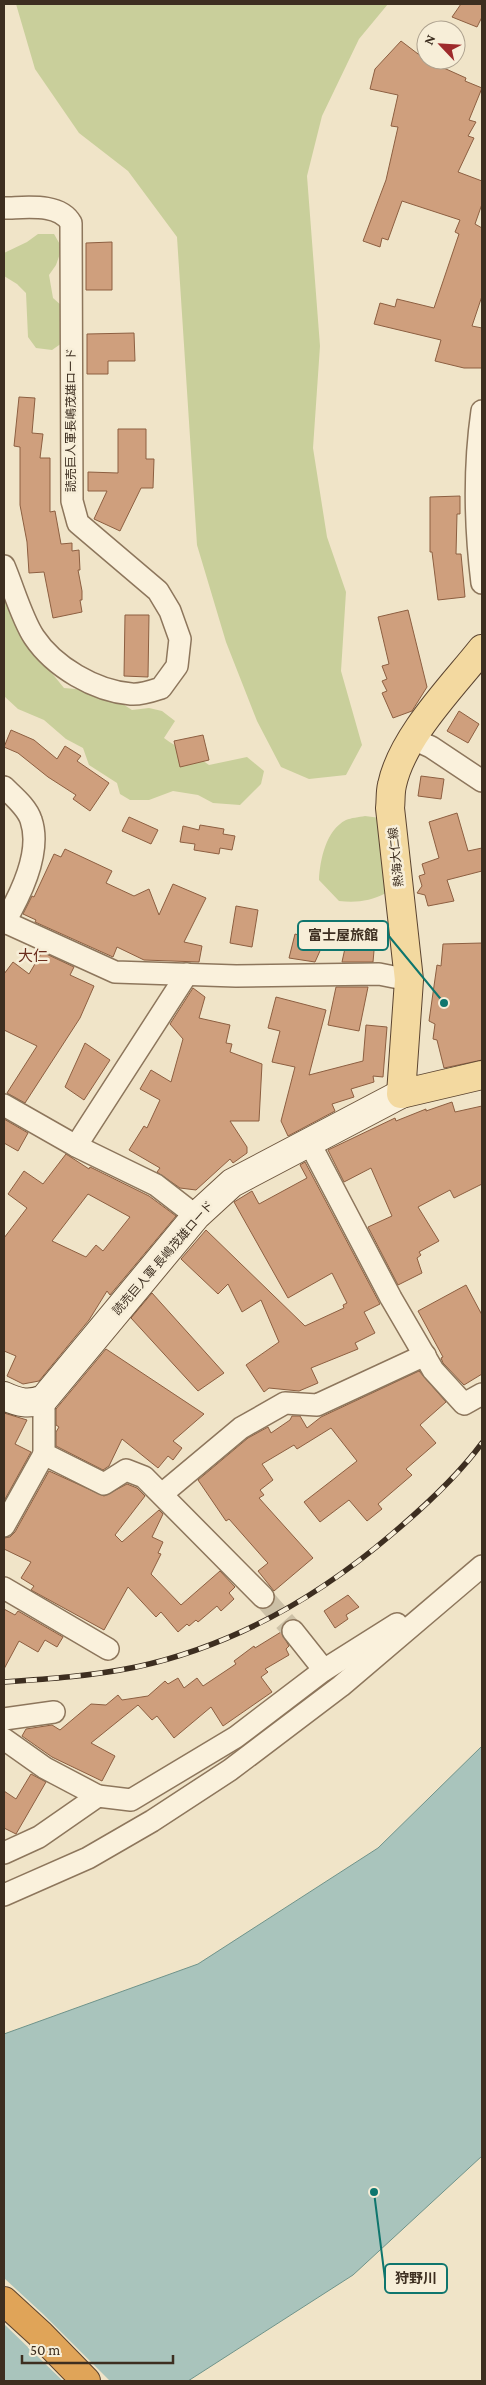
<svg xmlns="http://www.w3.org/2000/svg" width="486" height="2385" font-family="'Crimson Pro','Noto Sans JP',serif">
<rect width="100%" height="100%" fill="#f0e4c8"/>
<g fill="#c9cf9b">
<polygon points="16,4 388,4 359,39 322,116 307,176 320,346 313,448 327,537 346,592 341,671 362,745 346,775 309,779 281,767 257,721 226,642 197,545 177,237 128,171 79,133 35,69"/>
<polygon points="38,234 54,234 62,248 56,265 49,275 53,298 62,306 62,343 52,350 36,348 28,337 26,293 17,284 4,276 4,253 27,242"/>
<path d="M 4,599 L 20,634 L 64,688 L 87,690 L 115,699 L 132,710 L 149,708 L 162,711 L 175,721 L 164,738 C 178,749 194,754 209,765 L 247,757 L 264,771 L 261,784 L 240,805 L 213,803 L 198,795 L 173,791 L 149,800 L 130,800 L 120,794 L 117,783 L 89,765 L 83,748 L 66,739 L 44,720 L 18,709 L 4,696 Z"/>
<path d="M 365,816 L 380,818 L 386,893 C 370,901 357,903 339,901 L 319,880 C 320,860 326,830 346,820 C 351,818 359,817 365,816 Z"/>
</g>
<polygon fill="#a9c4bc" stroke="#6f938a" points="482,1746 482,2156 353,2275 188,2381 4,2381 4,2034 198,1964 378,1848"/>
<polygon fill="#f0e4c8" points="4,2278 43,2314 110,2381 63,2381 4,2324"/>
<g fill="#cf9f7d" stroke="#8d5f41" fill-rule="evenodd">
<polygon points="461,4 482,4 482,17 477,27 452,17"/>
<polygon points="401,41 426,60 466,78 465,81 482,88 469,120 476,122 468,136 474,138 458,172 482,181 482,204 475,224 482,228 482,296 472,326 482,328 482,368 464,368 435,361 441,340 374,324 380,303 395,307 397,299 434,308 459,234 455,232 460,220 402,201 388,240 382,238 380,247 363,241 386,180 398,127 391,126 398,95 370,89 375,69"/>
<polygon points="112,242 112,290 86,290 86,243"/>
<polygon points="134,333 135,361 108,361 108,374 87,374 87,334"/>
<polygon points="19,397 35,398 32,433 43,434 40,458 50,458 50,512 55,511 61,544 72,543 72,551 79,550 80,570 78,570 82,591 82,600 80,600 82,612 53,618 44,572 29,573 27,542 20,505 20,447 14,446"/>
<polygon points="118,429 146,429 146,459 154,459 153,488 141,488 120,531 94,519 107,491 88,491 88,472 118,473"/>
<polygon points="460,496 460,514 457,514 456,554 461,554 465,597 438,600 432,552 430,552 430,497"/>
<polygon points="408,610 427,687 412,711 393,718 382,693 387,691 382,681 387,679 382,666 389,664 378,617"/>
<polygon points="125,615 149,615 148,677 124,676"/>
<polygon points="459,711 479,724 468,743 447,731"/>
<polygon points="11,730 34,740 57,759 65,746 81,756 77,761 109,783 90,811 73,799 76,795 48,777 18,753 4,747"/>
<polygon points="203,735 209,760 180,767 174,741"/>
<polygon points="421,776 444,779 441,799 418,796"/>
<polygon points="457,813 468,851 482,848 482,871 447,880 454,901 428,906 425,895 417,893 422,886 419,876 425,874 422,864 439,858 429,822"/>
<polygon points="129,817 158,830 151,844 122,831"/>
<polygon points="200,825 224,829 223,834 235,836 232,850 220,848 219,854 194,850 195,844 180,842 183,826 199,830"/>
<polygon points="65,849 112,871 106,883 134,896 149,889 159,915 173,884 206,898 184,942 202,946 199,962 144,960 117,947 113,957 35,922 36,920 23,914 32,896 34,897 54,854 61,857"/>
<polygon points="236,906 258,910 252,947 230,943"/>
<polygon points="360,927 376,928 373,962 342,962 347,939 358,942"/>
<polygon points="295,934 324,942 315,962 289,958"/>
<polygon points="482,943 482,1060 444,1068 437,1040 433,1039 435,1024 429,1021 437,965 441,966 443,944"/>
<polygon points="42,952 74,967 70,975 94,986 80,1018 25,1103 7,1093 37,1046 4,1030 4,974 13,962 29,974"/>
<polygon points="336,987 368,987 359,1031 328,1025"/>
<polygon points="193,988 205,997 199,1018 230,1025 226,1043 232,1044 230,1052 262,1064 259,1121 230,1121 247,1147 247,1153 233,1163 230,1159 196,1190 180,1188 157,1172 160,1168 129,1150 144,1126 147,1128 160,1100 140,1089 151,1070 171,1082 183,1039 170,1024"/>
<polygon points="276,997 326,1010 309,1075 363,1061 366,1025 387,1027 383,1077 373,1076 374,1082 351,1089 354,1097 332,1104 335,1111 288,1136 281,1121 295,1067 272,1062 280,1031 268,1028"/>
<polygon points="85,1043 110,1060 84,1100 65,1087"/>
<polygon points="452,1102 455,1112 482,1106 482,1184 454,1198 450,1190 418,1207 439,1241 419,1252 421,1255 417,1258 422,1273 398,1285 368,1227 392,1216 371,1168 344,1182 328,1150 395,1118 396,1121 426,1109 426,1111"/>
<polygon points="4,1119 28,1133 18,1151 4,1143"/>
<path d="M 66,1154 L 89,1169 L 90,1167 L 149,1196 L 176,1216 L 110,1295 L 107,1291 L 89,1320 L 39,1381 L 23,1384 L 7,1376 L 16,1356 L 4,1351 L 4,1238 L 27,1208 L 8,1194 L 24,1171 L 43,1184 ZM 88,1194 L 130,1217 L 103,1251 L 96,1245 L 86,1257 L 52,1241 Z"/>
<polygon points="305,1162 380,1304 364,1312 375,1333 355,1343 358,1349 311,1368 318,1383 299,1391 269,1388 264,1392 246,1365 279,1342 261,1300 242,1312 228,1284 218,1294 181,1259 206,1230 305,1326 344,1308 343,1305 347,1303 332,1273 288,1298 234,1202 252,1191 259,1204 307,1178 300,1165"/>
<polygon points="466,1285 482,1315 482,1374 464,1385 443,1363 441,1358 443,1357 418,1311"/>
<polygon points="152,1293 224,1373 198,1391 131,1318"/>
<polygon points="106,1349 204,1414 173,1441 182,1448 173,1460 168,1456 158,1468 122,1439 109,1466 103,1470 56,1446 56,1432 59,1427 56,1425 56,1409"/>
<polygon points="419,1371 446,1402 420,1425 436,1443 406,1469 412,1475 378,1504 382,1509 367,1521 349,1500 320,1522 304,1502 357,1461 331,1428 297,1449 294,1445 262,1464 273,1480 260,1490 264,1495 259,1498 313,1558 274,1591 258,1571 268,1563 266,1561 229,1519 226,1521 198,1480 248,1438 268,1427 271,1433 290,1420 292,1416 300,1416 307,1428 321,1417"/>
<polygon points="4,1413 27,1420 15,1444 31,1452 4,1501"/>
<polygon points="49,1471 104,1496 127,1484 137,1488 145,1496 115,1535 122,1542 159,1510 163,1514 152,1537 163,1542 158,1553 161,1554 151,1574 181,1605 220,1571 235,1587 229,1593 234,1599 221,1611 217,1606 198,1622 196,1620 189,1626 187,1624 178,1632 161,1612 156,1617 128,1587 104,1630 31,1590 34,1586 21,1578 31,1562 4,1549 4,1538 10,1537 15,1532"/>
<polygon points="348,1595 359,1607 346,1615 348,1619 335,1628 324,1611"/>
<polygon points="4,1609 15,1615 18,1611 63,1637 57,1647 45,1640 38,1652 19,1641 4,1669"/>
<polygon points="281,1632 289,1646 286,1649 289,1655 265,1669 268,1672 261,1677 272,1692 223,1726 211,1707 174,1738 157,1716 152,1720 138,1705 91,1743 115,1756 102,1781 52,1757 22,1736 26,1729 52,1725 60,1730 91,1704 106,1705 118,1695 122,1700 148,1696 165,1681 168,1684 178,1678 184,1688 197,1678 203,1686 236,1664 234,1661 254,1646 255,1648"/>
<polygon points="31,1774 46,1782 16,1834 4,1828 4,1791 16,1799"/>
</g>
<g fill="none" stroke-linecap="round" stroke-linejoin="round">
<polyline stroke="#ccc0a6" stroke-width="21" stroke-dasharray="21 11" stroke-linecap="butt" points="263,1597 293,1631"/>
<g stroke="#8d765c" stroke-width="24">
<g id="street">
<path d="M 4,208 C 24,208 59,202 71,223 L 72,501 L 78,523 L 158,591 L 170,611 L 180,639 L 177,666 L 161,688 C 152,691 141,695 131,694 C 95,691 54,667 34,637 C 22,619 13,587 4,566"/>
<path d="M 482,411 C 474,467 475,526 482,583"/>
<polyline points="411,738 431,747 482,781"/>
<path d="M 4,787 C 13,796 27,807 31,820 C 42,852 20,896 4,923"/>
<polyline points="5,922 115,972 236,976 379,974 409,980"/>
<polyline points="4,1105 76,1146 156,1185 196,1216"/>
<polyline points="309,1142 391,1298 433,1370 464,1404 482,1394"/>
<polyline points="76,1146 187,974"/>
<polyline points="44,1399 44,1454 104,1484 126,1470 144,1477 263,1597"/>
<polyline points="162,1494 241,1428 285,1403 317,1405 425,1355"/>
<polyline points="4,1526 44,1454"/>
<polyline points="4,1588 108,1649"/>
<polyline points="293,1631 324,1670 397,1624"/>
<polyline points="4,1719 54,1712"/>
<polyline points="4,1739 45,1768 98,1796"/>
<polyline points="4,1853 39,1837 98,1796 131,1800 236,1737 324,1670"/>
<polyline points="4,1895 88,1858 152,1821 230,1770 341,1686 482,1566"/>
</g>
</g>
<g stroke="#6f573f" stroke-width="30">
<path id="secondary" d="M 4,1396 C 19,1403 29,1405 44,1399 L 196,1216 L 232,1183 L 401,1094"/>
</g>
<g stroke="#5b4430" stroke-width="30">
<path id="primary" d="M 482,649 C 452,687 402,737 392,785 C 390,793 391,801 390,808 L 409,980 L 401,1094 L 482,1075"/>
</g>
<g stroke="#5b4430" stroke-width="30">
<polyline id="highway" points="4,2301 40,2334 86,2381"/>
</g>
<use href="#street" stroke="#faf1dc" stroke-width="21"/>
<use href="#secondary" stroke="#faf1dc" stroke-width="28"/>
<use href="#primary" stroke="#f3d9a0" stroke-width="28"/>
<use href="#highway" stroke="#e0a458" stroke-width="28"/>
<g stroke="#3d2e20" stroke-width="5.5">
<path id="rail" d="M 4,1682 C 48,1679 92,1676 136,1667 C 233,1646 317,1598 392,1534 C 424,1507 457,1477 482,1443"/>
</g>
<use href="#rail" stroke="#f7eed8" stroke-width="4" stroke-dasharray="11" stroke-linecap="butt"/>
</g>
<g text-anchor="middle" dominant-baseline="central" stroke-width="5" stroke-linejoin="round" paint-order="stroke">
<g font-size="12" fill="#3d2e20" stroke="#f7eed8">
<text transform="translate(71 420) rotate(-90)">読売巨人軍長嶋茂雄ロード</text>
<text transform="translate(396 857) rotate(-96)">熱海大仁線</text>
<text transform="translate(163 1258) rotate(-49)">読売巨人軍 長嶋茂雄ロード</text>
</g>
<g font-size="15" fill="#6b2e1e" stroke="#f7eed8">
<text x="33" y="956">大仁</text>
</g>
</g>
<path fill="none" stroke="#0f766e" stroke-width="2" d="M444 1003L388 935M374 2192L385 2279"/>
<g fill="#0f766e" stroke="#f7eed8" stroke-width="2">
<circle cx="444" cy="1003" r="5"/>
<circle cx="374" cy="2192" r="5"/>
</g>
<g fill="#f7eed8" stroke="#0f766e" stroke-width="2">
<rect x="298" y="921" width="90" height="29" rx="5"/>
<rect x="385" y="2264" width="62" height="29" rx="5"/>
</g>
<g font-size="14" text-anchor="middle" font-weight="bold" fill="#3d2e20">
<text x="343" y="940">富士屋旅館</text>
<text x="416" y="2283">狩野川</text>
</g>
<rect width="486" height="2385" fill="none" stroke="#3d2e20" stroke-width="10"/>
<g transform="translate(441 45) rotate(295)"><circle r="24" fill="#f7eed8" stroke="#ada18e"/>
<path d="M0-4L9 19L0 12L-9 19Z" fill="#9e2a2b"/>
<text y="-8" font-size="14" font-weight="bold" text-anchor="middle" fill="#3d2e20">N</text>
</g>
<path d="M22 2355v8h151v-8" fill="none" stroke="#3d2e20" stroke-width="2.5"/>
<text x="30" y="2355" font-size="15" fill="#3d2e20" stroke="#f7eed8" stroke-width="4" paint-order="stroke">50 m</text>
</svg>
